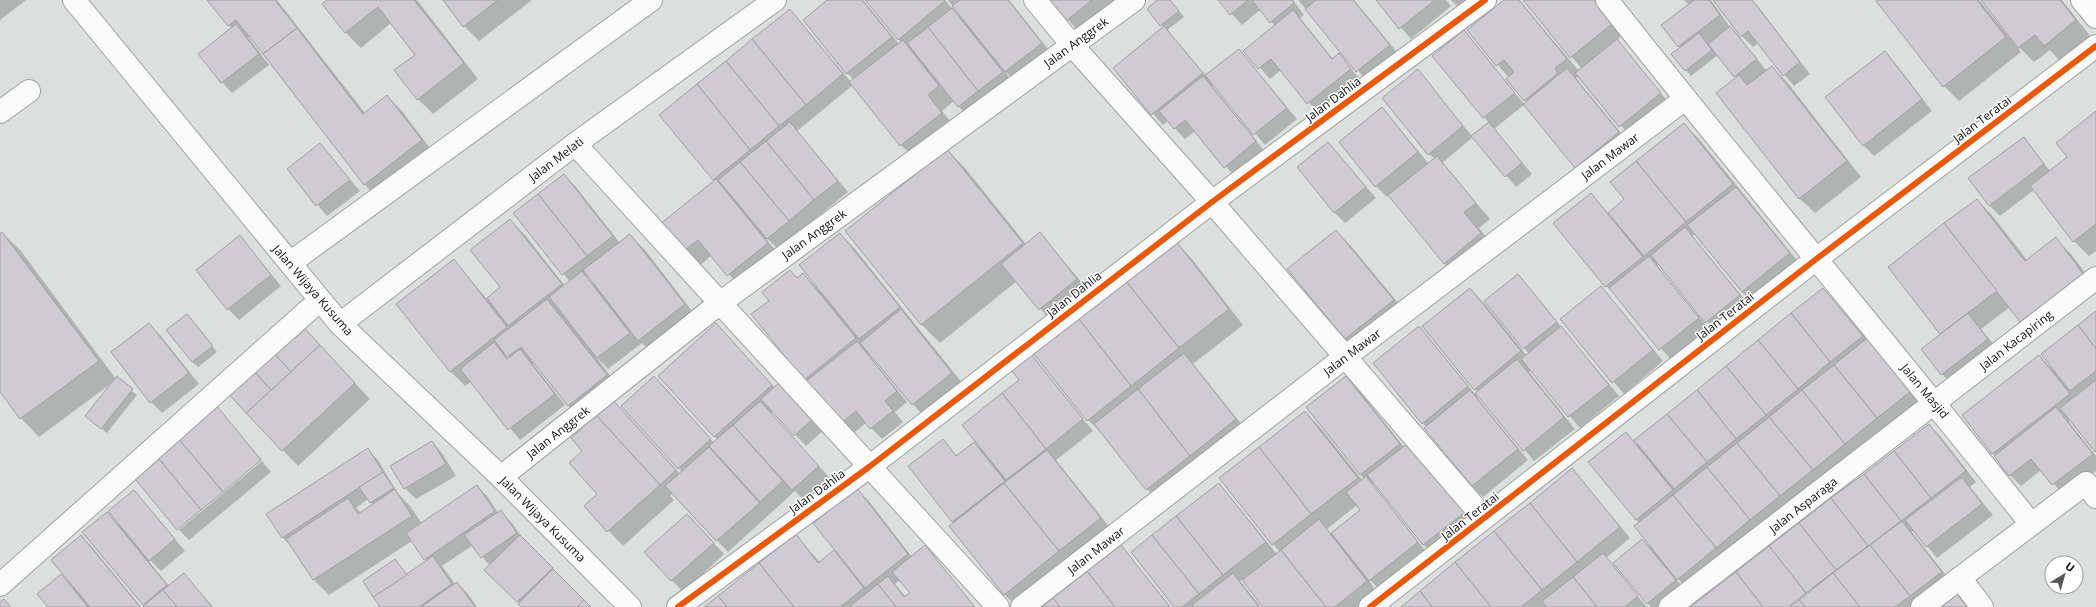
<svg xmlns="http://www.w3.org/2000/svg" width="2096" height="607" font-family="'Open Sans',sans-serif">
<rect width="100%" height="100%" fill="#dbe0de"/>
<g fill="#0003" fill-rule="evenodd">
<polygon points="0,0 26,0 0,20"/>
<polygon points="209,0 277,0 365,113 387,96 402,111 436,156 379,199 364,184 250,36 248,37 269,65 232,93 222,82 232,29"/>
<polygon points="328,0 417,0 478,79 433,114 418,99 416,55 391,23 361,48 345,32"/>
<polygon points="444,0 532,0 479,41 464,26"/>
<polygon points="828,0 863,0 899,44 901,42 866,0 945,0 963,21 948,0 1009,0 1052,54 1016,83 1005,71 1013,84 969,118 954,101 942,111 956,128 916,160 901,145 853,85 797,131 848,192 778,249 767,238 766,239 782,258 743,290 712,255 698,267 683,252 715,181 661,115 789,10 851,82 854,80 847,73"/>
<polygon points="1050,0 1126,0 1082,35"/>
<polygon points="1159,0 1170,0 1184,17 1167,30 1206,76 1239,50 1297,119 1265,145 1214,84 1212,86 1266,153 1236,178 1195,131 1185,139 1168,121 1163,125 1114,68 1164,28 1161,25"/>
<polygon points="1219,0 1293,0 1304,15 1300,18 1333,59 1339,55 1361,80 1319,114 1281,70 1270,79 1245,51 1275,26 1261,9 1242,25"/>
<polygon points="1298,0 1354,0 1400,56 1368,82"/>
<polygon points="1377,0 1446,0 1451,6 1411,39"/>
<polygon points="1451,0 1490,0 1468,17"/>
<polygon points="1505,0 1519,0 1579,71 1582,69 1524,0 1595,0 1623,35 1616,40 1671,105 1631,137 1579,76 1576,78 1629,143 1587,178 1525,104 1494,129 1532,174 1516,187 1473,137 1442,163 1490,219 1479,228 1496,249 1459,278 1444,263 1389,195 1387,197 1376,186 1382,108 1429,164 1435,159 1429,154 1417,71 1472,136 1489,123 1433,56 1464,31 1524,104 1527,102 1509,78 1468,30"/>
<polygon points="1684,0 1711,0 1730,27 1767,71 1772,67 1787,82 1861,177 1815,213 1799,198 1737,78 1718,55 1691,76 1686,70 1680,48 1663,26 1689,5"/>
<polygon points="1714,0 1753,0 1810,74 1794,86 1758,43 1753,47 1742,36"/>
<polygon points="1879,0 1979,0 2021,52 1959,101 1944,86"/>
<polygon points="1982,0 2062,0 2090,36 2059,60 2050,50 2034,62 2019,47"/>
<polygon points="1884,52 1895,63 1932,111 1874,156 1863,145"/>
<polygon points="2096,113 2096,251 2089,256 2074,241 2034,190 2000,216 1989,205 2024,138 2050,171 2068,157"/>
<polygon points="1684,124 1699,139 1804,269 1757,307 1742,292 1695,234 1692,236 1750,306 1717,333 1659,264 1657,266 1709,329 1671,360 1617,296 1606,286 1591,194 1609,214 1626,199"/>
<polygon points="1328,143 1376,198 1345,223 1334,212"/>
<polygon points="320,144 360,191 327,216 288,169"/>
<polygon points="947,150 965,168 1026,244 1040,233 1088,290 1050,320 1017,281 940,343 922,325 846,231"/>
<path d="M 564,175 L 575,186 L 620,243 L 630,235 L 645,250 L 699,320 L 654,355 L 642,343 L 608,369 L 595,355 L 621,391 L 584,420 L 568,405 L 535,363 L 533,364 L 565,405 L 520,440 L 471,382 L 465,386 L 450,371 L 454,261 L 487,299 L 501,288 L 510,220 L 525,235 L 565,286 L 570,282 L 515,213 ZM 588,275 L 595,285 L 594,285 L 585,276 ZM 505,353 L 510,358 L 508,359 L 504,354 Z"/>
<polygon points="1977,200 1992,215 2027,260 2055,239 2071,254 2096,287 2036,336 2010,307 1981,329 1998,350 1952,385 1942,374 1941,334 1889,267"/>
<polygon points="1336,231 1351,246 1408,315 1360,354 1345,339"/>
<polygon points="2,233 21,251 116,379 137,395 107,433 92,422 112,383 39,437 21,418 0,391 0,235"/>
<polygon points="840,234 855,249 963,384 923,416 871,354 869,355 907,402 895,412 903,422 882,439 866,423 851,435 804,380 770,301 790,271 797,278 803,274 818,289 819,288"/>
<polygon points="240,237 281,286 239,320 228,309"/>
<polygon points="1176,243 1191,258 1243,325 1193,364 1250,435 1162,504 1147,489 1104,435 1088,420 1035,353"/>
<polygon points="1518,275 1619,396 1580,428 1531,371 1529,372 1575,429 1534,461 1480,397 1477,398 1528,460 1483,497 1472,486 1423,423 1419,327 1475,394 1478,392 1475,389 1470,289 1485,304 1527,356 1529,354 1486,301"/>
<polygon points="1601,287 1663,361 1624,394 1561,319"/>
<polygon points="1823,289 1877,350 1920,403 1689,590 1678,579 1677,580 1686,592 1667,607 1651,607 1614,563 1642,540 1655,551 1636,519 1626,433 1637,445"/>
<polygon points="2096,312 2096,452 2071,420 2069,422 2096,456 2096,471 2064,495 2041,470 2021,486 2010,475 1963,415 2039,356 2053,370"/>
<polygon points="187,315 217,352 198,367 192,362"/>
<polygon points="149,324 160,335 199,384 162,413 151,402 112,353"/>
<path d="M 716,325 L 775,388 L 826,428 L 806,446 L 774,412 L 771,414 L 829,477 L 803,500 L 795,491 L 728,552 L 673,493 L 670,496 L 674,500 L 623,546 L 585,506 L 598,494 L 584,451 L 623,412 L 680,474 L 682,472 L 679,468 L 665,388 L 714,443 L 718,440 L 659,376 ZM 718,454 L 723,460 L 722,461 L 716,455 Z"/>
<polygon points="1031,356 1093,431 1056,460 1115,534 1017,607 1004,594 954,523 909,466 943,440 957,456 974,443 984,452"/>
<polygon points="335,362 370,399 298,466 228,392"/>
<path d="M 1346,377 L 1357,388 L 1404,447 L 1482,526 L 1439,560 L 1424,545 L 1375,483 L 1372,484 L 1428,554 L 1381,591 L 1367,577 L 1377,593 L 1359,607 L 1265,607 L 1242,579 L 1240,581 L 1261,607 L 1175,607 L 1219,484 L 1277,554 L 1280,552 L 1273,544 L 1305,412 L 1320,427 L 1362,480 L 1364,478 L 1360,475 ZM 1357,505 L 1361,510 L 1331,534 L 1327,529 Z"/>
<polygon points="216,406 261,459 177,528"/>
<path d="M 1929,425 L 1940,436 L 1976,482 L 1970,487 L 1993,515 L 1937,558 L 1914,530 L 1912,532 L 1952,583 L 1921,607 L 1791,607 L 1814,590 L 1813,588 L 1787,607 L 1692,607 ZM 1894,525 L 1896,527 L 1852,560 L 1851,559 Z"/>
<polygon points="432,442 442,453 456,476 416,499 405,488 391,466"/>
<path d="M 367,449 L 378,460 L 398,494 L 410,506 L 422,524 L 477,486 L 488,497 L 498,513 L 500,511 L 511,522 L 524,540 L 590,607 L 523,607 L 486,570 L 490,566 L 473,545 L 442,566 L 455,584 L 457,583 L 468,594 L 477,607 L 382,607 L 395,560 L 407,575 L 427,561 L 412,541 L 329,595 L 314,580 L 292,547 L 282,537 ZM 368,499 L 373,505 L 361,513 L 356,508 Z"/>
<polygon points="262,461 271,472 189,540 179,530"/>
<polygon points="1572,469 1630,538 1606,558 1647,607 1402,607"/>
<path d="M 857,490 L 868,500 L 912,557 L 925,546 L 975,607 L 705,607 L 796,536 L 820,562 L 834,552 L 841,559 ZM 900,580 L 911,593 L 906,597 L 895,584 Z"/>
<polygon points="134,491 185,551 161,571 148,558 147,559 169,586 184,574 213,607 146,607 84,532 107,513 118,525"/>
<polygon points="687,515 724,554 683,592 646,552"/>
<polygon points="81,536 92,547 141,607 49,607 61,576 73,587 74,586"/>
<polygon points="1121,546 1171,607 1043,607"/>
</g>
<g fill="#d1c9d3" stroke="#a0a1a2">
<polygon points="207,0 275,0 297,28 263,54 236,20 228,26"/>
<polygon points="326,0 414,0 464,63 417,100 394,70 415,55 378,7 345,33 322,4"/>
<polygon points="443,0 498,0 463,27"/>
<polygon points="827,0 862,0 892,37 846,74 803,20"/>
<polygon points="865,0 944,0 945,1 898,40"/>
<polygon points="960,0 1008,0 1042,43 1005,72 952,6"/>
<polygon points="1049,0 1092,0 1066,21"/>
<polygon points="1157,0 1170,0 1179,11 1160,26 1147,9"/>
<polygon points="1218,0 1248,0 1230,15"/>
<polygon points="1252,0 1292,0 1294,3 1270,23"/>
<polygon points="1316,0 1353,0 1390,45 1356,72 1305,9"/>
<polygon points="1376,0 1435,0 1399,29"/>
<polygon points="1504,0 1519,0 1567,59 1555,68 1558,73 1524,101 1506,79 1514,72 1504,60 1496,66 1467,30"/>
<polygon points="1523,0 1594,0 1613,23 1570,58"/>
<polygon points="1694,0 1709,0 1720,15 1678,47 1661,25"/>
<polygon points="1713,0 1752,0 1800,62 1783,76 1748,31 1741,37"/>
<polygon points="1878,0 1977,0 2006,37 1943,87 1876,1"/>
<polygon points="1981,0 2060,0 2076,20 2044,46 2035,35 2018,48"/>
<polygon points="952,8 1003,72 978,91 928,27"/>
<polygon points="790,9 843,74 806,105 752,39"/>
<polygon points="1293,10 1332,59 1339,53 1351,69 1307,104 1271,59 1258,69 1243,51"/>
<polygon points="236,24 259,54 221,83 198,54"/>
<polygon points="1164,26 1203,73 1151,115 1113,68"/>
<polygon points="1730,26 1757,59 1734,77 1708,44"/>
<polygon points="928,27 978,91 958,107 907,43"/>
<polygon points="297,28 363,114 387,95 422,140 364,185 263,54"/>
<polygon points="1464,30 1515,93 1483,118 1432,56"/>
<polygon points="1699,33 1712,50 1685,71 1671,54"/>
<polygon points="752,39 806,105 779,126 726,61"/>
<polygon points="1617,39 1661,93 1619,127 1575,73"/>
<polygon points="903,40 939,86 928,95 942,113 900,146 849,82"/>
<polygon points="1239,49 1287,108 1253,135 1205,75"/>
<polygon points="1885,51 1922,99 1863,146 1825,97"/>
<polygon points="726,61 779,126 750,150 697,84"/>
<polygon points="1772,66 1847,161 1799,199 1716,93 1739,75 1747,85"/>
<polygon points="1567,68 1619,132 1575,168 1523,104"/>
<polygon points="1418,69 1463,126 1428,155 1382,98"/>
<polygon points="1203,76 1256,141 1224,168 1185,120 1174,129 1159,111"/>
<polygon points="697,84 750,150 713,180 659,115"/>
<polygon points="1382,107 1418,152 1375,187 1339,142"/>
<polygon points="2096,111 2096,224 2073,242 2030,186 2067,157 2056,143"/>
<polygon points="790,122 838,181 814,200 766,141"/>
<polygon points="1489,122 1522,163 1505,177 1471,136"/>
<polygon points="1684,123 1733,184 1686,222 1636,161"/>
<polygon points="2024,137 2044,164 1989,206 1968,178"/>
<polygon points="766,141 814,200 789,221 740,162"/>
<polygon points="1328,142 1366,187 1334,213 1297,167"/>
<polygon points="320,143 350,180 316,206 287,169"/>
<polygon points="947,149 1023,243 921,325 845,231"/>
<polygon points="1437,156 1476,203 1464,212 1481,233 1444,264 1388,195"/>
<polygon points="1636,161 1686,222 1644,256 1608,213 1624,199 1610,182"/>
<polygon points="740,162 789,221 767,239 718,180"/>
<polygon points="564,174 613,236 587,256 538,194"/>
<polygon points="716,179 768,243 727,276 698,240 682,252 659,225"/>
<polygon points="1736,187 1790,253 1742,292 1687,225"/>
<polygon points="1591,193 1643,257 1605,287 1553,223"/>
<polygon points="538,194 587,256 562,275 513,213"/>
<polygon points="1977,199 2025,261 2056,237 2083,274 2020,322 1944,223"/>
<polygon points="510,219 562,284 508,326 487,298 500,287 470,250"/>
<polygon points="1944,223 1997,291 1940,334 1888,267"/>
<polygon points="1685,227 1740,295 1705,323 1651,255"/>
<polygon points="1336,230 1394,300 1345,339 1287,269"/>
<polygon points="2,232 99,361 20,419 0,392 0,234"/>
<polygon points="1040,232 1077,279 1039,310 1001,264"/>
<polygon points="840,233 900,307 859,339 799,265"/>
<polygon points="630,234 685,304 638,341 583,270"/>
<polygon points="240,235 271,275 227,310 196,270"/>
<polygon points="1176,241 1229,309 1179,348 1126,281"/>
<polygon points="1649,256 1699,318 1659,350 1609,288"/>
<polygon points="454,259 507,327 450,372 396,304"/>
<polygon points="790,270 797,278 803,273 856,338 804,380 751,314 769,301 762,292"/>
<polygon points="582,271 630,333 597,358 549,297"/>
<polygon points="1518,274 1557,322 1523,349 1484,301"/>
<polygon points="1126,281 1179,348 1131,386 1078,318"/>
<polygon points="1601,286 1653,350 1612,383 1560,319"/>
<polygon points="1470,288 1521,351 1474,390 1422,326"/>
<polygon points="1823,288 1863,336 1830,362 1791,313"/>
<polygon points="547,299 607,375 568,406 521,347 507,357 494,340"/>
<polygon points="901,309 952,373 912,405 860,343"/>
<polygon points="2096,311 2096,349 2078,325"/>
<polygon points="1791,313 1830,362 1798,389 1758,340"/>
<polygon points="1968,313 1988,339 1941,375 1921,349"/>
<polygon points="187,314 213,346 192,362 166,330"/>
<polygon points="1078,318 1131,386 1087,421 1033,353"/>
<polygon points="149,323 189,373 150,403 111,352"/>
<polygon points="716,323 772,385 714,437 658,376"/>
<polygon points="301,324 320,345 291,372 272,351"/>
<polygon points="2078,325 2096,349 2096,371 2070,391 2041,354"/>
<polygon points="1419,326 1468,386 1422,424 1373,363"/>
<polygon points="1561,326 1609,385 1568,417 1521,359"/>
<polygon points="1867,338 1910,392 1877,418 1834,365"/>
<polygon points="1758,340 1798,389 1766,415 1726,366"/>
<polygon points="857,341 897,391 885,401 893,411 870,429 856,411 840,424 805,382"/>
<polygon points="494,342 507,359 520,349 555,394 508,430 460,369"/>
<polygon points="320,345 355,383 282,451 246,413"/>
<polygon points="272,351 291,372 271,390 252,369"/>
<polygon points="1184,353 1236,419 1190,456 1138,389"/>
<polygon points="1031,354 1083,419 1046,449 1002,393 1019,380 1011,370"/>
<polygon points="2039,355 2070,394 1992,454 1962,415"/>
<polygon points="1517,359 1564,417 1523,451 1475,393"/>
<polygon points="1834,365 1877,418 1845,444 1802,390"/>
<polygon points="1726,366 1766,415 1736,439 1697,390"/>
<polygon points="252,369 271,390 246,413 227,392"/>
<polygon points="117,376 133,389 101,429 85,416"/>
<polygon points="654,376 711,439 678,469 621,406"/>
<polygon points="1346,376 1400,444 1360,475 1306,407"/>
<polygon points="783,379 816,416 794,436 761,399"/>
<polygon points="2096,380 2096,451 2095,452 2060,408"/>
<polygon points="1138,389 1190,456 1146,490 1094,424"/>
<polygon points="1470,390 1518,449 1472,486 1424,428"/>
<polygon points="1697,390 1736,439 1707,462 1667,414"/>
<polygon points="1802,390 1845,444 1813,470 1769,417"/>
<polygon points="1002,393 1046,449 1006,480 962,425"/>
<polygon points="613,400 676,470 660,485 596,415"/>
<polygon points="760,401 819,466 792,490 733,425"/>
<polygon points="216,405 261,460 223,492 177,437"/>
<polygon points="2056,407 2093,454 2052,485 2031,459 2009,476 1994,456"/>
<polygon points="1305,411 1358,478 1311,514 1259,447"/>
<polygon points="1667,414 1707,462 1674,489 1634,440"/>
<polygon points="596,415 660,485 607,532 584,506 597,494 569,463 582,451 571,438"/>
<polygon points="1769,417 1813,470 1780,496 1737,443"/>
<polygon points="1929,424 1966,471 1931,498 1894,451"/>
<polygon points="733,425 783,481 760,502 709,446"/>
<polygon points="1626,432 1673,490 1636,520 1588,462"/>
<polygon points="177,437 223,492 201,510 155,454"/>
<polygon points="943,439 956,456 974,442 1005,481 952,522 908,466"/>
<polygon points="1412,440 1468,510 1423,545 1367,475"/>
<polygon points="432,441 446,464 404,489 390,466"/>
<polygon points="1737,443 1780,496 1750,520 1707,467"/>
<polygon points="709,447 760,503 716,541 665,486"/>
<polygon points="1259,447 1311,514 1272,545 1219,478"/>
<polygon points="368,448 383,472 282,538 266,514"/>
<polygon points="1047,450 1101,518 1059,551 1004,483"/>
<polygon points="1894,451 1931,498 1901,521 1864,474"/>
<polygon points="155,454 201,510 177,530 131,474"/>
<polygon points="1707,467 1750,520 1716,548 1673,495"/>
<polygon points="1572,468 1620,527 1577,562 1530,503"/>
<polygon points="383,472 394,488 370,503 359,487"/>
<polygon points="1864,474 1901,521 1868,546 1831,498"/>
<polygon points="1366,476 1418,542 1369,581 1331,533 1360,510 1346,492"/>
<polygon points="1962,477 1982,504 1926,547 1905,520"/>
<polygon points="1004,483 1059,551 1004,595 949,526"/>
<polygon points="1219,483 1266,542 1223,575 1176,516"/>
<polygon points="477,485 495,511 424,560 406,533"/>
<polygon points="857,488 908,554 865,588 813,523"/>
<polygon points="395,489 412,516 313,580 286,539 348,498 358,514"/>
<polygon points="134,490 175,539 149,561 108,511"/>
<polygon points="1673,495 1716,548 1677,580 1634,526"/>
<polygon points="1831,498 1868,546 1836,570 1799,523"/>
<polygon points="1530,503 1577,562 1542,590 1494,531"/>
<polygon points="501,510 517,533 481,558 464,535"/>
<polygon points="107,512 167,585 143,605 82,532"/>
<polygon points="687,514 714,543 671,581 644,552"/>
<polygon points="1176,516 1223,575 1199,594 1152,535"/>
<polygon points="1319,519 1367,581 1335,607 1326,607 1281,550"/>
<polygon points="1902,521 1942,572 1910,596 1870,545"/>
<polygon points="1799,523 1836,570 1806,593 1769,546"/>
<polygon points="1494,531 1542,590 1521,607 1491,607 1455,562"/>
<polygon points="796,534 818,563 834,550 864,588 840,607 794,607 759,563"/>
<polygon points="81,535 140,607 90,607 51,560"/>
<polygon points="520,535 553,568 517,602 484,570"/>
<polygon points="1152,535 1199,594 1182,607 1174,607 1131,552"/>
<polygon points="1642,539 1676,580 1647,604 1613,563"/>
<polygon points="925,545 974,606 973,607 896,607 878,584 888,576 904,597 910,593 892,572"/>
<polygon points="1121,545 1170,607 1115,607 1087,571"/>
<polygon points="1870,545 1910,596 1895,607 1860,607 1833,573"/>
<polygon points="1769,546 1806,593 1788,607 1763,607 1736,572"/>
<polygon points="1281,550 1326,607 1263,607 1242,580"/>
<polygon points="1603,553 1638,596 1625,607 1597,607 1573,577"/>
<polygon points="433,556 452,584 419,607 380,607 373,597"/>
<polygon points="395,559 407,575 373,597 363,581"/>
<polygon points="1455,562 1491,607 1432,607 1420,591"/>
<polygon points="759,563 794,607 727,607 718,596"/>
<polygon points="553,569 584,600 577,607 521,607 518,604"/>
<polygon points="1087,571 1115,607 1060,607 1053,598"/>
<polygon points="1736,572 1763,607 1690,607"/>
<polygon points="184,573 212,607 177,607 163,590"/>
<polygon points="1233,573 1259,607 1194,607 1192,605"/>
<polygon points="1833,573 1860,607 1805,607 1799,600"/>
<polygon points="61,574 88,607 48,607 37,594"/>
<polygon points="1573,577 1597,607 1547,607 1542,601"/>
<polygon points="457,582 475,607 421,607"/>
<polygon points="878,584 896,607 849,607"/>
<polygon points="163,590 177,607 144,607 143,606"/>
<polygon points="1420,591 1432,607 1401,607"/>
<polygon points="1957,594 1967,607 1940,607"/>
<polygon points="718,596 727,607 704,607"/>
<polygon points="1053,598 1060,607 1042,607"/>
<polygon points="4,599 11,607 0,607 0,602"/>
<polygon points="584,600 591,607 577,607"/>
<polygon points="1799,600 1805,607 1790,607"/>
</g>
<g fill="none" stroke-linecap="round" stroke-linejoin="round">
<g stroke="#9ea2a0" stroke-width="24">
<g id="minor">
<polyline points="74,0 340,324 501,477 630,607"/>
<polyline points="1035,0 1072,45 1212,202 1484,518"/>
<path d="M 1607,0 C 1746,177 1892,348 2031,524"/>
<polyline points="2082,0 2096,17"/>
<polyline points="0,112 29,91"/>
<polyline points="575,144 998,607"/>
<polyline points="290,263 651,0"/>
<polyline points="340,324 575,144 775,0"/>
<polyline points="501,477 720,303 1134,0"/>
<polyline points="0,585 320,300"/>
<polyline points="678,607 869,467 1212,202 1485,0"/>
<polyline points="1022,607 1345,357 1685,99"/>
<polyline points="1370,607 1815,260 2096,46"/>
<polyline points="1670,607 2096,278"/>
<polyline points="1922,607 1960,578"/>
<polyline points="1982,607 1960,578 2086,483 2096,497"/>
</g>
</g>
<use href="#minor" stroke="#fafafa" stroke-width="22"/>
<g stroke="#fff" stroke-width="8">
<g id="cycleway">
<polyline points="678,607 869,467 1212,202 1485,0"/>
<polyline points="1370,607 1815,260 2096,46"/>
</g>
</g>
<use href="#cycleway" stroke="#e8590c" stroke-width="6"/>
</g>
<g text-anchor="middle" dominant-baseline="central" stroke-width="3" stroke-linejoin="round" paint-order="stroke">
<g font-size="12" fill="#0d100f" stroke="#fff">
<text transform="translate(1076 42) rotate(-36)">Jalan Anggrek</text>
<text transform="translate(1333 99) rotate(-37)">Jalan Dahlia</text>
<text transform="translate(1982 119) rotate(-37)">Jalan Teratai</text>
<text transform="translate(1610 156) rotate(-37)">Jalan Mawar</text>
<text transform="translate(556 159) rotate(-37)">Jalan Melati</text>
<text transform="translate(814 234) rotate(-36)">Jalan Anggrek</text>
<text transform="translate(313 290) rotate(49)">Jalan Wijaya Kusuma</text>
<text transform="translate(1074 294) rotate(-38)">Jalan Dahlia</text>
<text transform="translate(1725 316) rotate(-38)">Jalan Teratai</text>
<text transform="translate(2016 340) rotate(-38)">Jalan Kacapiring</text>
<text transform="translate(1352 352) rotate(-37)">Jalan Mawar</text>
<text transform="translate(1925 391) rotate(50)">Jalan Masjid</text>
<text transform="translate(558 432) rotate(-38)">Jalan Anggrek</text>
<text transform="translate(817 491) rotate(-36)">Jalan Dahlia</text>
<text transform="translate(1803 505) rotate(-38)">Jalan Asparaga</text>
<text transform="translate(1470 516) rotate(-38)">Jalan Teratai</text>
<text transform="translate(543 519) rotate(45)">Jalan Wijaya Kusuma</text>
<text transform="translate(1096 550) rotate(-38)">Jalan Mawar</text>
</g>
</g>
<g transform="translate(2064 575) rotate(37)"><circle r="19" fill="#ffffff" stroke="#9e9f9f"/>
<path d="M0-3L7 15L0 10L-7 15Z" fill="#555957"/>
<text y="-6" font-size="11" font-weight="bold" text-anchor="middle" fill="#0d100f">U</text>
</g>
</svg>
